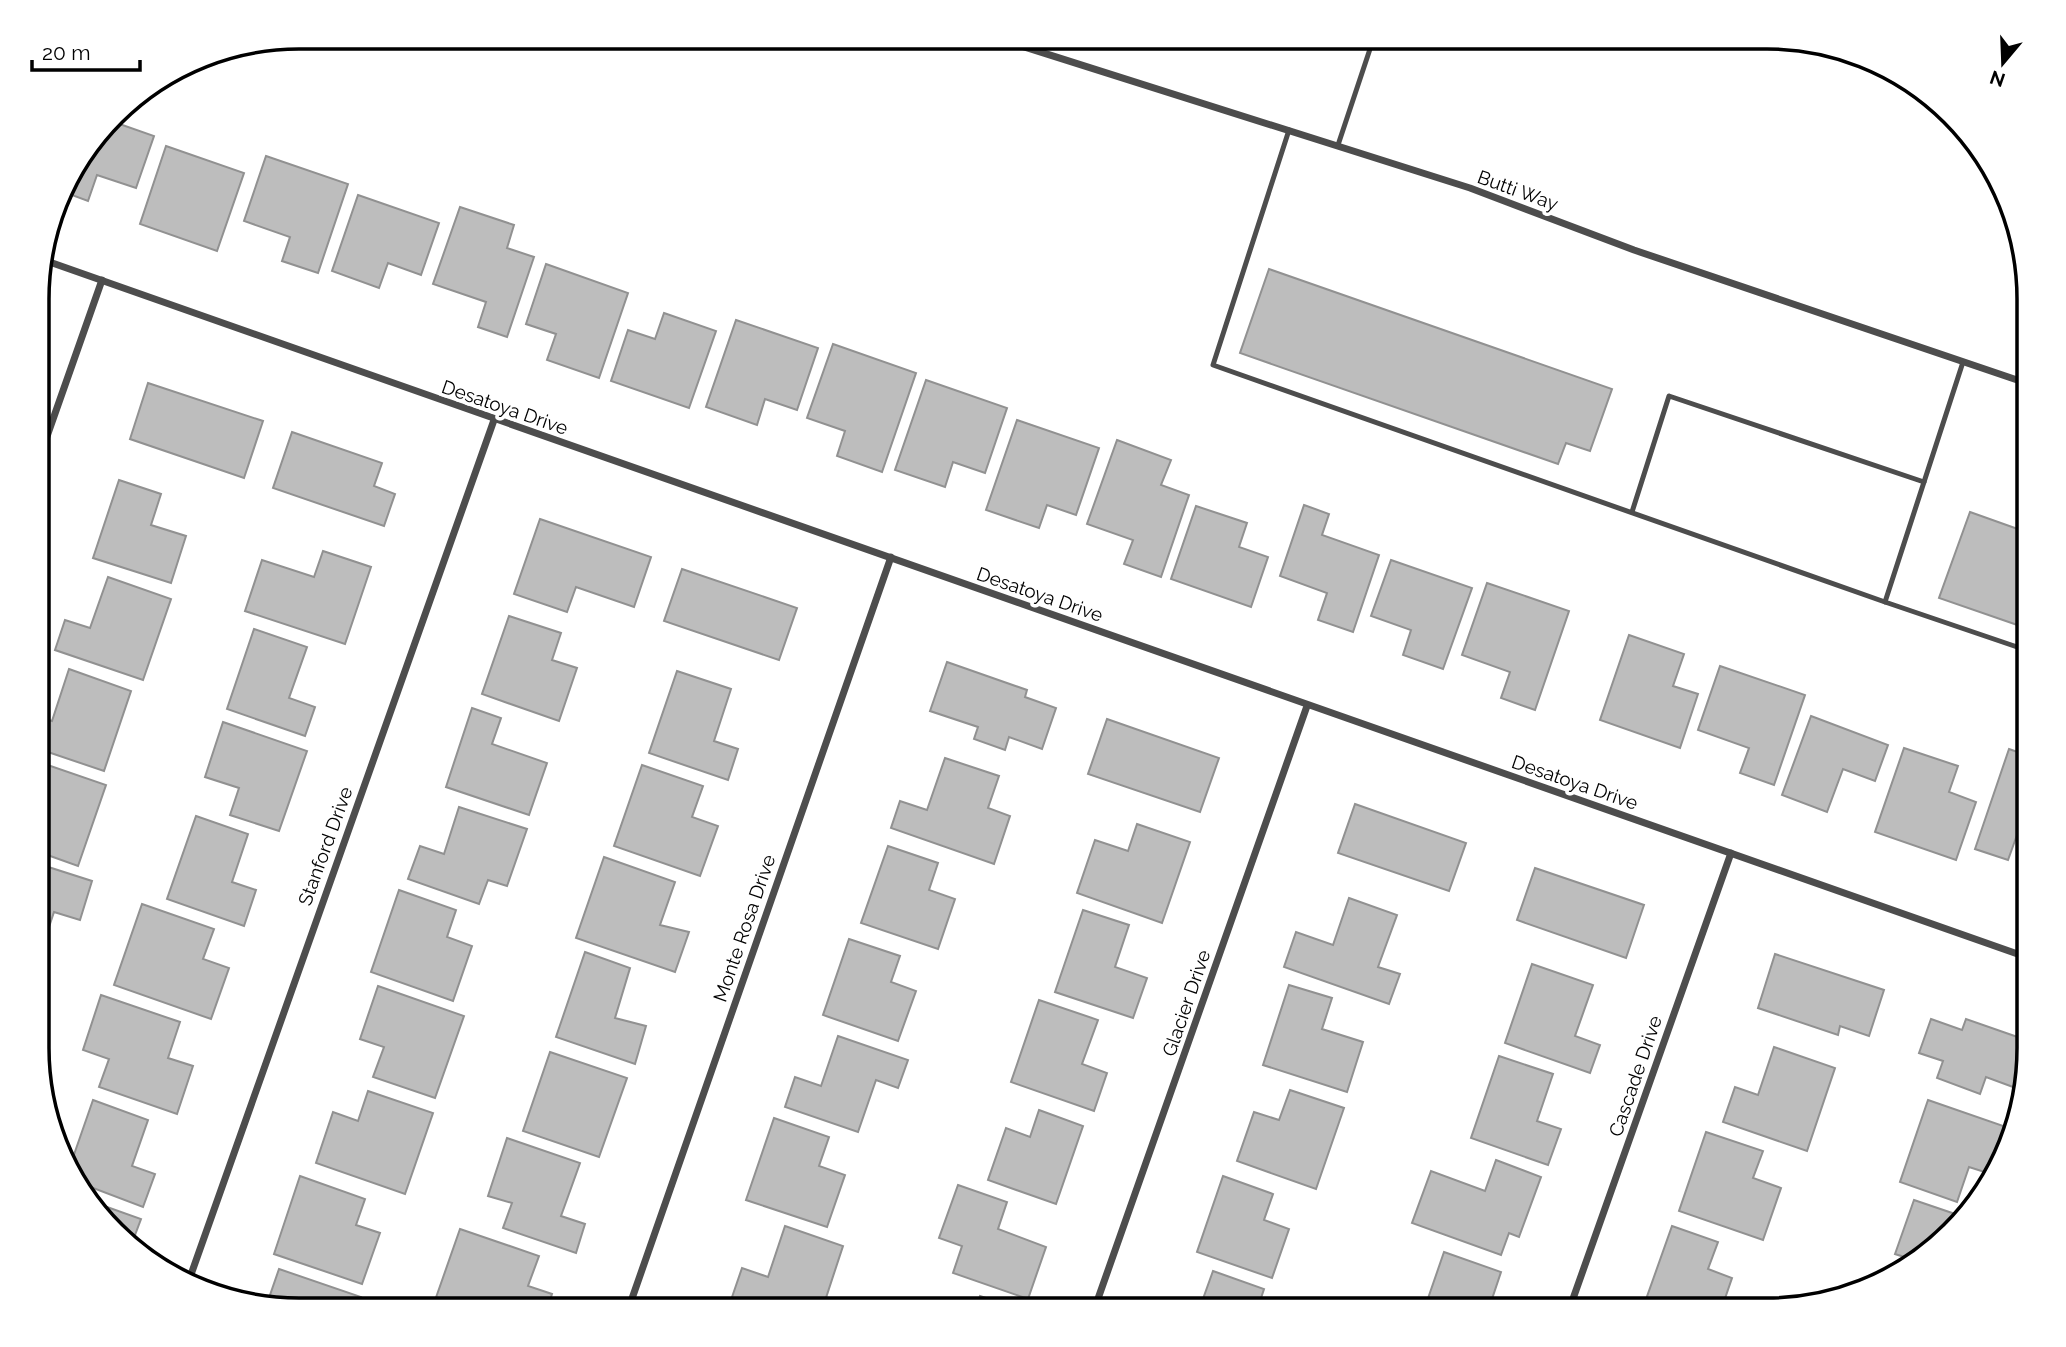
<svg xmlns="http://www.w3.org/2000/svg" width="2066" height="1347" font-family="Raleway,sans-serif">
<rect width="100%" height="100%" fill="#fff"/>
<g fill="#bdbdbd" stroke="#919191" stroke-width="2">
<polygon points="111,121 154,136 136,188 97,175 88,201 61,191 64,183"/>
<polygon points="166,146 244,173 217,251 140,224"/>
<polygon points="266,156 348,184 318,273 282,261 290,237 244,221"/>
<polygon points="358,195 439,223 421,275 388,263 379,288 332,271"/>
<polygon points="460,207 514,225 507,248 534,257 507,337 478,327 486,302 433,284"/>
<polygon points="546,264 628,293 599,378 547,360 556,334 526,324"/>
<polygon points="1269,269 1612,389 1590,451 1566,443 1558,464 1240,353"/>
<polygon points="664,313 716,331 689,408 611,381 628,330 655,339"/>
<polygon points="736,320 818,348 797,410 765,399 757,425 706,407"/>
<polygon points="833,344 916,373 882,472 837,456 845,431 807,418"/>
<polygon points="926,380 1007,408 985,473 953,462 945,487 895,470"/>
<polygon points="148,383 263,421 244,478 130,439"/>
<polygon points="1017,420 1099,448 1076,515 1047,505 1039,528 986,510"/>
<polygon points="292,432 382,463 374,486 395,494 384,526 273,488"/>
<polygon points="1117,440 1171,460 1161,485 1189,495 1161,577 1124,564 1133,540 1087,524"/>
<polygon points="119,480 161,494 151,525 186,536 171,583 93,558"/>
<polygon points="1304,505 1329,514 1322,535 1379,555 1353,632 1318,620 1327,593 1280,576"/>
<polygon points="1196,506 1247,523 1239,547 1268,557 1251,607 1171,579"/>
<polygon points="1970,512 2029,533 2029,629 1939,598"/>
<polygon points="540,519 651,557 634,607 576,587 567,612 514,594"/>
<polygon points="323,551 371,567 345,644 245,611 262,560 314,577"/>
<polygon points="1391,560 1472,588 1443,669 1403,655 1411,630 1371,616"/>
<polygon points="682,569 797,608 779,660 664,621"/>
<polygon points="108,577 171,599 143,680 55,650 65,620 90,628"/>
<polygon points="1487,583 1569,611 1535,710 1501,698 1510,672 1462,655"/>
<polygon points="509,616 561,633 552,660 577,668 559,721 482,694"/>
<polygon points="254,629 307,647 289,698 315,707 305,736 227,709"/>
<polygon points="1629,635 1684,654 1673,686 1698,694 1680,748 1600,720"/>
<polygon points="947,662 1027,690 1025,697 1056,708 1042,749 1009,737 1005,750 974,739 978,727 930,711"/>
<polygon points="1720,666 1805,695 1774,785 1740,773 1749,748 1698,730"/>
<polygon points="69,669 131,691 104,771 39,749 39,717 52,721"/>
<polygon points="677,671 731,689 714,741 738,749 728,780 649,753"/>
<polygon points="472,708 501,718 492,744 547,763 529,815 446,787"/>
<polygon points="1811,716 1888,745 1875,781 1843,769 1827,812 1782,795"/>
<polygon points="1107,719 1219,758 1200,812 1088,774"/>
<polygon points="223,722 307,751 279,831 230,815 239,788 205,777"/>
<polygon points="1904,748 1958,766 1949,792 1976,802 1956,860 1875,832"/>
<polygon points="2009,749 2029,756 2029,840 2017,835 2008,860 1975,849"/>
<polygon points="945,758 999,776 988,808 1010,816 994,864 891,828 900,801 927,810"/>
<polygon points="39,762 106,785 78,866 39,852"/>
<polygon points="642,765 703,786 692,817 718,826 700,876 614,846"/>
<polygon points="1355,804 1466,843 1449,891 1338,853"/>
<polygon points="459,807 527,829 507,886 488,880 479,904 408,879 420,846 444,854"/>
<polygon points="196,816 248,834 232,882 256,890 244,926 167,899"/>
<polygon points="1137,824 1190,842 1162,923 1077,893 1095,840 1128,851"/>
<polygon points="888,846 938,863 929,890 955,899 938,949 861,923"/>
<polygon points="604,857 675,882 660,925 689,932 675,972 576,938"/>
<polygon points="39,864 92,881 80,920 54,912 39,957"/>
<polygon points="1535,868 1644,905 1626,958 1517,920"/>
<polygon points="399,890 456,910 447,937 472,946 453,1001 371,972"/>
<polygon points="1349,898 1397,915 1378,967 1400,974 1389,1004 1284,967 1296,932 1333,945"/>
<polygon points="142,904 214,929 203,959 229,968 211,1019 114,985"/>
<polygon points="1083,910 1129,925 1115,967 1147,978 1133,1018 1055,992"/>
<polygon points="849,939 900,956 891,982 916,991 898,1041 823,1015"/>
<polygon points="585,952 630,968 615,1018 646,1026 635,1064 556,1037"/>
<polygon points="1775,954 1884,990 1869,1036 1840,1026 1838,1035 1758,1008"/>
<polygon points="1532,964 1593,985 1575,1036 1600,1045 1590,1073 1505,1043"/>
<polygon points="1289,985 1332,998 1322,1029 1363,1042 1347,1092 1263,1065"/>
<polygon points="378,986 464,1016 435,1098 373,1077 384,1047 360,1039"/>
<polygon points="101,995 180,1022 168,1058 193,1066 177,1114 99,1087 109,1059 83,1050"/>
<polygon points="1039,1000 1098,1020 1082,1064 1107,1073 1094,1111 1011,1082"/>
<polygon points="1931,1019 1962,1030 1966,1019 2029,1041 2024,1091 1986,1077 1980,1094 1937,1078 1943,1061 1919,1053"/>
<polygon points="838,1036 908,1060 898,1088 876,1080 858,1132 785,1107 795,1077 821,1086"/>
<polygon points="1774,1047 1835,1068 1807,1151 1723,1122 1735,1087 1758,1095"/>
<polygon points="550,1052 627,1078 599,1157 523,1131"/>
<polygon points="1499,1056 1553,1074 1537,1121 1561,1129 1548,1165 1471,1138"/>
<polygon points="1290,1090 1344,1108 1316,1189 1237,1161 1254,1112 1279,1120"/>
<polygon points="368,1091 433,1113 405,1194 316,1163 333,1112 358,1121"/>
<polygon points="93,1100 148,1120 132,1166 155,1174 143,1207 72,1180 69,1169"/>
<polygon points="1928,1100 2012,1129 1994,1175 1969,1167 1957,1202 1900,1182"/>
<polygon points="1039,1110 1083,1126 1056,1204 988,1180 1006,1128 1030,1137"/>
<polygon points="774,1118 829,1137 819,1166 845,1175 827,1227 746,1200"/>
<polygon points="1706,1132 1763,1151 1753,1178 1781,1188 1763,1240 1679,1211"/>
<polygon points="507,1138 580,1163 561,1216 585,1224 576,1253 503,1228 512,1203 488,1196"/>
<polygon points="1496,1160 1541,1177 1519,1237 1509,1233 1501,1255 1412,1223 1431,1171 1485,1191"/>
<polygon points="300,1176 365,1199 356,1225 380,1233 362,1284 274,1254"/>
<polygon points="1223,1176 1273,1194 1264,1220 1289,1229 1272,1278 1197,1252"/>
<polygon points="958,1185 1007,1202 998,1229 1046,1247 1028,1299 953,1273 962,1246 939,1238"/>
<polygon points="1914,1200 1961,1216 1914,1260 1895,1254"/>
<polygon points="93,1202 141,1219 132,1243"/>
<polygon points="785,1226 843,1246 822,1310 761,1310 731,1300 742,1268 768,1277"/>
<polygon points="1672,1226 1718,1242 1708,1269 1732,1278 1721,1310 1657,1310 1644,1305"/>
<polygon points="460,1229 539,1256 528,1286 552,1294 547,1310 432,1309"/>
<polygon points="1444,1252 1501,1272 1491,1302 1503,1307 1502,1310 1424,1310"/>
<polygon points="279,1269 361,1297 356,1310 298,1310 269,1298"/>
<polygon points="1213,1271 1264,1289 1257,1310 1199,1310"/>
<polygon points="980,1296 1021,1310 975,1310"/>
</g>
<g fill="none" stroke-linecap="round" stroke-linejoin="round">
<g stroke="#4d4d4d" stroke-width="5">
<polyline points="1346,37 1371,45"/>
<polyline points="1289,130 1213,365 1885,602"/>
<polyline points="1338,145 1374,37"/>
<polyline points="1963,362 1885,602 2029,651"/>
<polyline points="1632,512 1669,396 1924,482"/>
</g>
<g stroke="#4d4d4d" stroke-width="7">
<polyline points="993,37 1470,188 1634,250 2029,384"/>
<polyline points="41,259 2029,958"/>
<polyline points="39,459 102,280"/>
<polyline points="188,1283 494,420"/>
<polyline points="628,1310 891,557"/>
<polyline points="1094,1310 1307,706"/>
<polyline points="1569,1310 1731,853"/>
</g>
</g>
<g text-anchor="middle" dominant-baseline="central" stroke-width="7" stroke-linejoin="round" paint-order="stroke">
<g font-size="19" fill="#000" stroke="#fff">
<text transform="translate(1518 190) rotate(20)">Butti Way</text>
<text transform="translate(505 407) rotate(19)">Desatoya Drive</text>
<text transform="translate(1040 594) rotate(19)">Desatoya Drive</text>
<text transform="translate(1575 782) rotate(19)">Desatoya Drive</text>
<text transform="translate(325 846) rotate(-70)">Stanford Drive</text>
<text transform="translate(744 928) rotate(-71)">Monte Rosa Drive</text>
<text transform="translate(1186 1003) rotate(-71)">Glacier Drive</text>
<text transform="translate(1635 1076) rotate(-71)">Cascade Drive</text>
</g>
</g>
<path d="M0 0H2066V1347H0ZM299 49H1767A250 250 0 0 1 2017 299V1048A250 250 0 0 1 1767 1298H299A250 250 0 0 1 49 1048V299A250 250 0 0 1 299 49Z" fill="#fff" fill-rule="evenodd"/>
<path fill="none" stroke="#000" stroke-width="3.5" d="M299 49H1767A250 250 0 0 1 2017 299V1048A250 250 0 0 1 1767 1298H299A250 250 0 0 1 49 1048V299A250 250 0 0 1 299 49Z"/>
<g transform="translate(2003 63) rotate(199)" stroke="#ffffff" stroke-width="5" paint-order="stroke">
<path d="M0-5L12 26L0 18L-12 26Z" fill="#000000"/>
<text y="-10" font-size="19" font-weight="bold" text-anchor="middle" fill="#000000">N</text>
</g>
<path d="M32 60v10h108v-10" fill="none" stroke="#000000" stroke-width="3.5"/>
<text x="42" y="60" font-size="21" fill="#000000" stroke="#ffffff" stroke-width="5" paint-order="stroke">20 m</text>
</svg>
